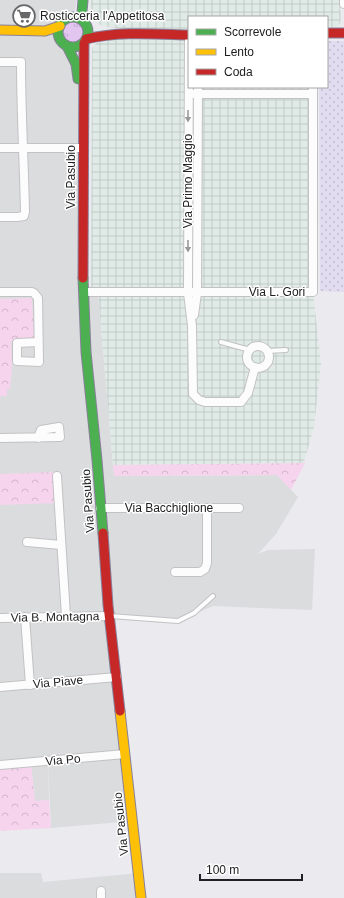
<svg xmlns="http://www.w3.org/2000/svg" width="344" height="898" font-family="Arial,sans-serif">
<defs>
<pattern id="industrial-grid" width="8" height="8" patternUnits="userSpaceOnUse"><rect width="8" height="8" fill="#e0ebe7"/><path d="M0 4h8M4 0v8" fill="none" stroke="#c0c9c6"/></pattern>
<pattern id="farmland-dots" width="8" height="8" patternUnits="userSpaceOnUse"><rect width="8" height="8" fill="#e2dcf1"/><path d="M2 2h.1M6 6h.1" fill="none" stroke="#c2bcce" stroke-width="1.8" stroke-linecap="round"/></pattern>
<pattern id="grass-tufts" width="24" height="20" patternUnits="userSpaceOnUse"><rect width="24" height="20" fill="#e3c6f0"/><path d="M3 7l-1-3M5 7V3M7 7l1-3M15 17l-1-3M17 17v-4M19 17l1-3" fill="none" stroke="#c2aace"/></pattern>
<pattern id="park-crowns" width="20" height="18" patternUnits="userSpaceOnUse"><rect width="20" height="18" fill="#f6d4ed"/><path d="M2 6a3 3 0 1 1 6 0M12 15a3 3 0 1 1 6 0" fill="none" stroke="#d3b6cb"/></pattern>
</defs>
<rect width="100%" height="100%" fill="#eaeaef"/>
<g fill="#dbdcde">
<polygon points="0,0 77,0 75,10 58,32 61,40 67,46 80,88 83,292 98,293 114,476 277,475 298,497 276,534 258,554 268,550 315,549 312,610 213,606 178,621 110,616 133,821 51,828 48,761 0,765"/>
<polygon points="0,873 41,873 43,882 139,873 141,898 0,898"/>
</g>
<g fill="url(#industrial-grid)">
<polygon points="91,0 339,0 341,16 340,24 338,26 332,27 327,27 327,17 189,17 189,30 123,29 102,26 94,21 91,14"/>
<polygon points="100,39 189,40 189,87 309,87 308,288 91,288 92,48"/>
<polygon points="313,292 321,364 314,427 304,462 305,463 113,465 98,293"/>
</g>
<polygon fill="url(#farmland-dots)" points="327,41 344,41 344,292 340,292 320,291 319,87 327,87"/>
<circle fill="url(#grass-tufts)" cx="74" cy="32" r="11"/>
<g fill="url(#park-crowns)">
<polygon points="32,298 34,338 11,341 12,366 10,389 7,389 7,396 0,396 0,299"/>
<polygon points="305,463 291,490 277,475 114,476 113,465"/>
<polygon points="56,472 59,503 0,505 0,474"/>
<polygon points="31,762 35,800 49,800 51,828 0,831 0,765"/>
</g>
<g fill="#dcdcde">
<polygon points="18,344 38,344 38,359 18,358"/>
<polygon points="48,761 49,800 35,801 31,762"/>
</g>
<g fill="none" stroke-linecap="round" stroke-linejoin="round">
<g stroke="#c2c2c5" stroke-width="6">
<g id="lane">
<polyline points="221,342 250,350"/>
<polyline points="267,351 286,350"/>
<polyline points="110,616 178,621 194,613 213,596"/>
</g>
</g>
<g stroke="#c2c2c5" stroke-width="10">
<g id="street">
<polyline points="344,0 344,4"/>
<polyline points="189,35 188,293 192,326 193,394 199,400 205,402 241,402 248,393 255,367"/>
<path d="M 0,62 L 21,62 C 21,112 24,162 25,212 L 24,216 L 17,217 L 0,217"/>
<polyline points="193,94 313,94"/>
<polyline points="0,148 83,148"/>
<polyline points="0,292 32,292 34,293 38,298 39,362 17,361 17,343 38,342"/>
<polyline points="83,292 313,292 313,87"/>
<polyline points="194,315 197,293 198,87"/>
<circle cx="258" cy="357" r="11"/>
<polyline points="0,438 60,437 59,427 41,430 38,438"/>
<polyline points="57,476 66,616"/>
<polyline points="100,508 239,508"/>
<polyline points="27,542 61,545"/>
<polyline points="175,572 200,572 205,569 207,563 207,508"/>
<polyline points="25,617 30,685"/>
<polyline points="0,618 110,616"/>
<polyline points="0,687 117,677"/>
<polyline points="0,765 125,754"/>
<polyline points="101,891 101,898"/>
</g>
</g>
<g stroke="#89809b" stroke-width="11">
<g id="fast">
<polyline points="83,0 82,12 85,23"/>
<circle cx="73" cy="32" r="15"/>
<polyline points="67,46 76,64 78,79"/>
<polyline points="83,278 86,352 97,460 103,533"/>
</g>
</g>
<g stroke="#89809b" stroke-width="11">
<g id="slow">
<polyline points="0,30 45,31 60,26"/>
<polyline points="120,711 141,898"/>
</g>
</g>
<g stroke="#89809b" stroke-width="11">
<g id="jam">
<polyline points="327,33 344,33"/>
<path d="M 86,39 C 120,31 154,34 189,35"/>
<polyline points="83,278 84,43"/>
<polyline points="103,533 108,605 120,711"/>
</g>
</g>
<use href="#lane" stroke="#fcfcfd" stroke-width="4"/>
<use href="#street" stroke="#fcfcfd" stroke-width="8"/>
<use href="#fast" stroke="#4caf50" stroke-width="9"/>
<use href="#slow" stroke="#ffc107" stroke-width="9"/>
<use href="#jam" stroke="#c62828" stroke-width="9"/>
</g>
<defs><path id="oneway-solid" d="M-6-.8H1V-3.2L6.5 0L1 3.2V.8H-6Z"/></defs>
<g fill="#99999a">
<use href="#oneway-solid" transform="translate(188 116) rotate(90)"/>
<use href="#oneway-solid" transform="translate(188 246) rotate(90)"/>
</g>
<defs>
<g id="supermarket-ring" transform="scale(1.15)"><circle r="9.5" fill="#fff" stroke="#676769" stroke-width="1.5"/><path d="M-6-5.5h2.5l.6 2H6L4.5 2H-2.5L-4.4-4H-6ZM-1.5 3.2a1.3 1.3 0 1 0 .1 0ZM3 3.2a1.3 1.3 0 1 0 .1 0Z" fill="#676769"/></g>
</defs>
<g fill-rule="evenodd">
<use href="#supermarket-ring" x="24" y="16"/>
</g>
<g text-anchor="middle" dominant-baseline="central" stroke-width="3" stroke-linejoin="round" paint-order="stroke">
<g font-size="12" fill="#212121" stroke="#fff" text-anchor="start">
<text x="40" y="16">Rosticceria l'Appetitosa</text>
</g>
<g font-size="12" fill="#212121" stroke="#fff">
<text transform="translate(71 177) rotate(-90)">Via Pasubio</text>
<text transform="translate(188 181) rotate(-90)">Via Primo Maggio</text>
<text x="277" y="292">Via L. Gori</text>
<text transform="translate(88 501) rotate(-94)">Via Pasubio</text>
<text x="169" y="508">Via Bacchiglione</text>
<text transform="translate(55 617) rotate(-1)">Via B. Montagna</text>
<text transform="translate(58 682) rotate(-5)">Via Piave</text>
<text transform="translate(63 760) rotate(-5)">Via Po</text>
<text transform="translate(121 824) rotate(-96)">Via Pasubio</text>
</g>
</g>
<rect x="188" y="16" width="140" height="72" fill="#ffffff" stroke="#a6a6a6"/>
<rect x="196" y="29" width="20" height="6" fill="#4caf50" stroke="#a6a6a6"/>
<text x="224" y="36" font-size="12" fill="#212121">Scorrevole</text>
<rect x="196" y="49" width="20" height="6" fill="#ffc107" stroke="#a6a6a6"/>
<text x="224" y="56" font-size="12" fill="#212121">Lento</text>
<rect x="196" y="69" width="20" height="6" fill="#c62828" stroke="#a6a6a6"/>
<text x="224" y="76" font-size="12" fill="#212121">Coda</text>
<path d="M200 874v6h102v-6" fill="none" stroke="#212121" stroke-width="2"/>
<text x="206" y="874" font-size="12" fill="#212121" stroke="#ffffff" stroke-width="3" paint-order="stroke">100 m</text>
</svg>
